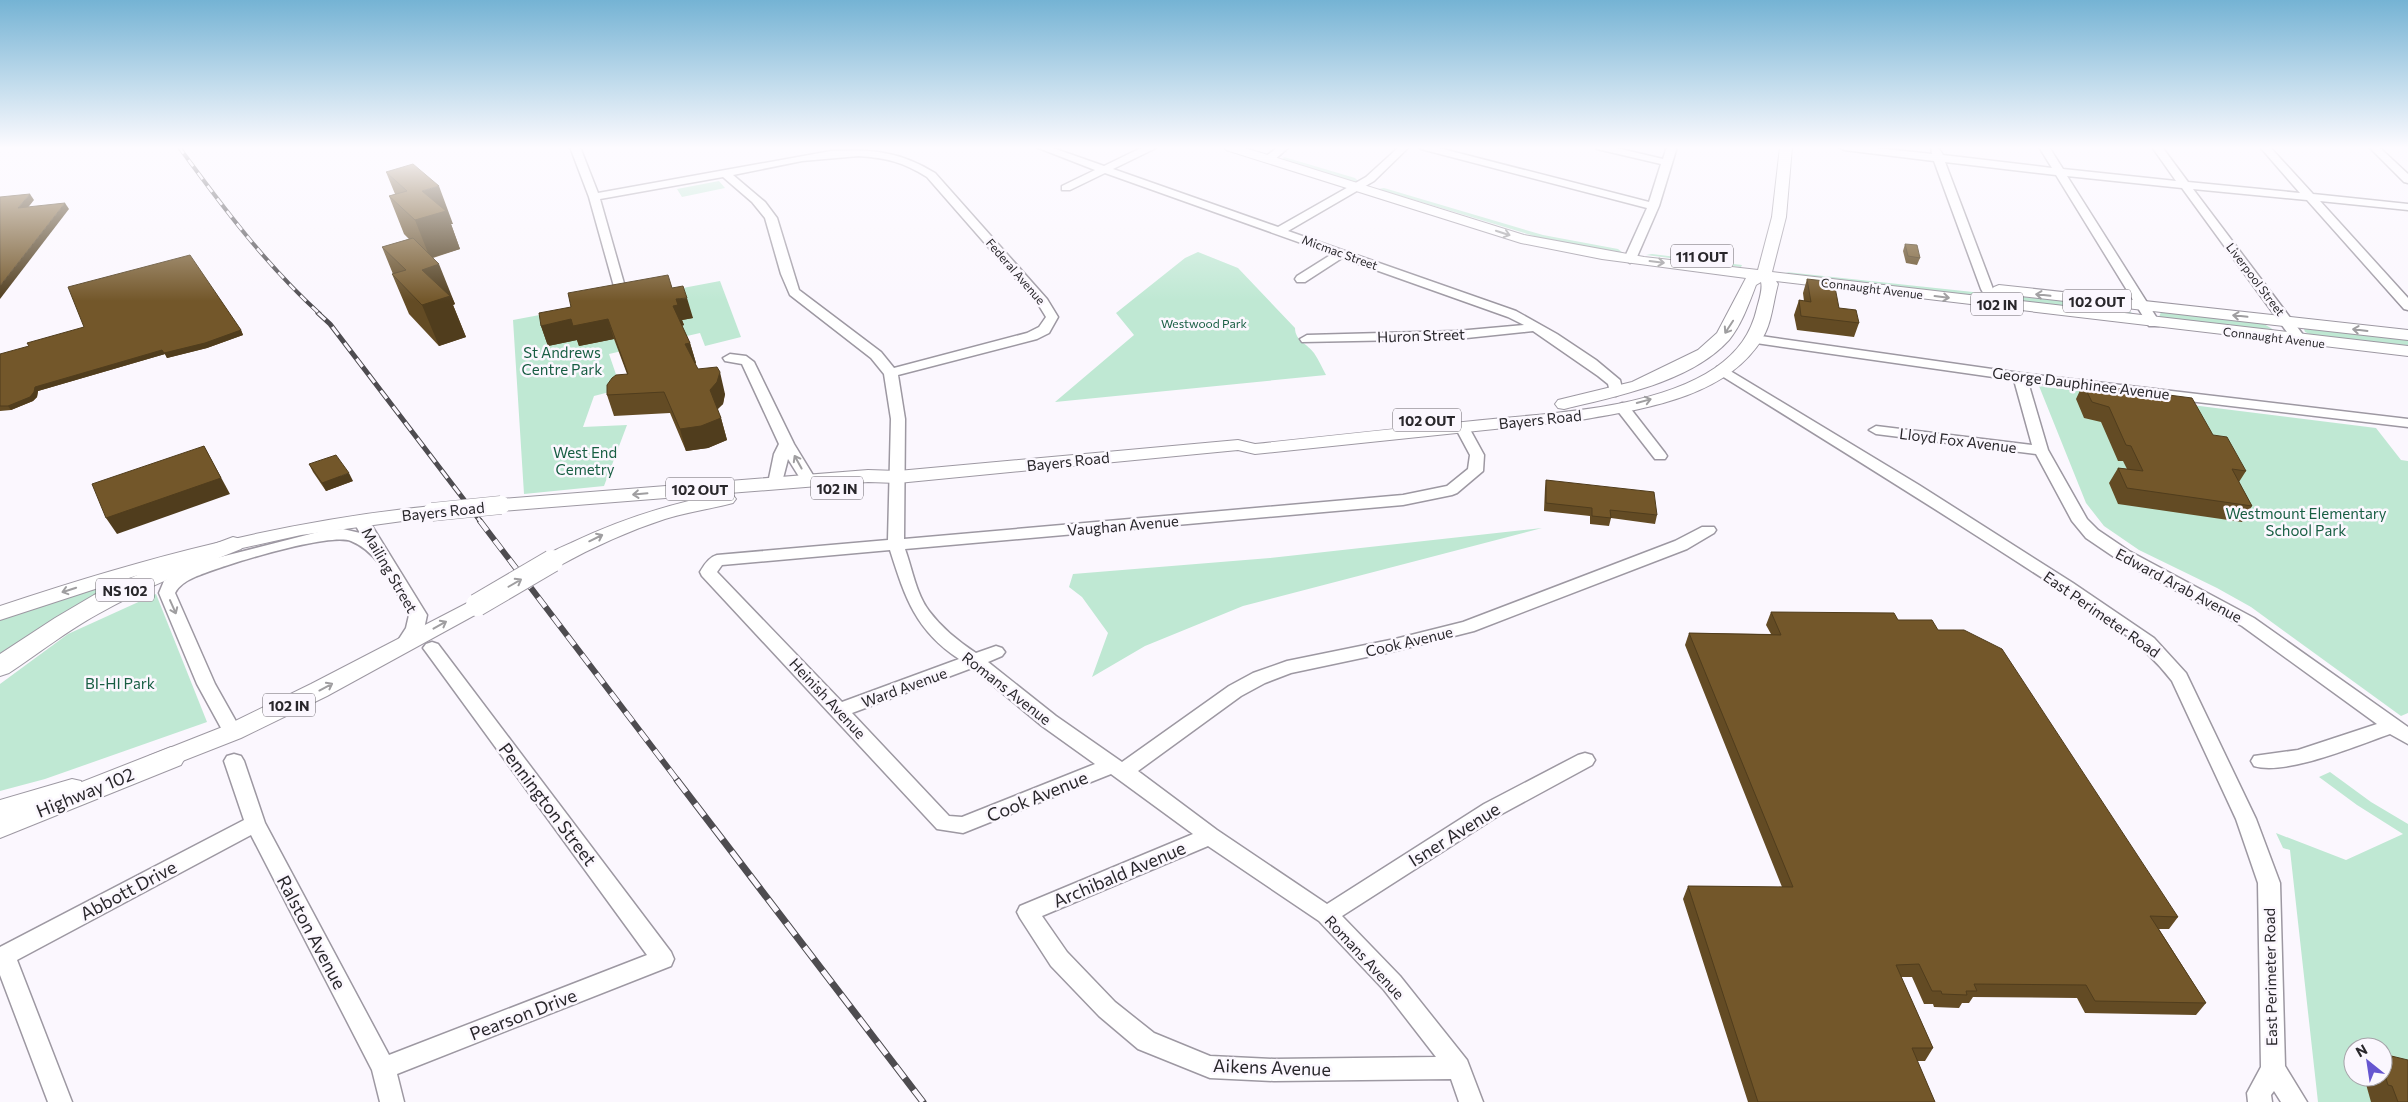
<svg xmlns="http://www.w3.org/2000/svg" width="2408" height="1102" font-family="Commissioner,sans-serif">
<rect width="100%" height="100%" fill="#fbf7fe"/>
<g fill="#bfe8d3" fill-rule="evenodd">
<polygon points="1284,157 1355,178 1358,181 1351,182 1282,160"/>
<polygon points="719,181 725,188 682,197 677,189"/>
<polygon points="1384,188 1543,235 1618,249 1623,253 1619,254 1544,239 1378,189"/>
<path d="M 1198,252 L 1238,268 L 1295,328 C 1295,341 1308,344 1314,353 C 1319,360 1322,368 1326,375 L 1055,402 L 1134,335 L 1116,313 L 1185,258 Z"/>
<polygon points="1652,254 1742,265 1741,267 1646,255"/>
<polygon points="1786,272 1973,292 1978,296 1796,276"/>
<polygon points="720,281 741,337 705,346 700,333 609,354 621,389 594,396 583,427 627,425 604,486 524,494 513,320"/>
<polygon points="2007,295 2124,308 2132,313 2128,314 2011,300 2005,298 2005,296"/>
<polygon points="2161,312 2264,324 2274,330 2164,319 2159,317"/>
<polygon points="2308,328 2408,339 2408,346 2312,335 2305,332 2304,329"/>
<polygon points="2039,386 2376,428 2401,460 2408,461 2408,713 2401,716 2251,607 2217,588 2139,550 2104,526 2086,503"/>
<polygon points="1542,528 1243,606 1145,646 1092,677 1108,633 1082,597 1069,587 1073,574 1270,558"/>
<polygon points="164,566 0,661 0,618"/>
<polygon points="156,594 207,722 45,779 0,791 0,684 68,634"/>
<path d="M 2330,772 L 2371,802 L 2408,824 L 2408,1102 L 2318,1102 L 2290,850 L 2283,848 L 2276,833 L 2346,860 L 2403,834 L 2357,805 L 2319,777 ZM 2353,1047 L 2383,1047 L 2383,1077 L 2353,1077 Z"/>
</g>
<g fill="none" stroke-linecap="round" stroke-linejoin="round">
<g stroke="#9d98a2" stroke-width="3">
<g id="minor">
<path d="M 570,147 L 580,147 L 598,193 L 831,151 C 871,149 899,151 935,173 L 1047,299 L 1058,317 L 1049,333 L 1037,339 L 898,375 L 905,419 L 904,539 L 1403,495 L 1447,486 L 1468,469 L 1470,455 L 1455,427 L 1457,424 L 1467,424 L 1484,455 L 1483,471 L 1457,493 L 1452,495 L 1403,505 L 905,549 C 912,568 916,594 929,611 C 941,627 959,642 976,653 L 996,646 L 1002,648 L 1005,652 L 1002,656 L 988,662 L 1056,716 L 1122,762 L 1229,686 L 1253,673 L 1287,661 L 1395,639 L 1463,622 L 1675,541 L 1702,527 L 1714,527 L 1716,530 L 1714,533 L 1687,549 L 1474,631 L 1395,651 L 1291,673 L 1265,683 L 1241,696 L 1138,771 L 1217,830 L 1327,904 L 1484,804 L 1578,755 L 1585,753 L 1592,755 L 1595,760 L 1592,765 L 1498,816 L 1342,916 L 1400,976 L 1467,1060 L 1483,1102 L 1459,1102 L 1451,1079 L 1274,1081 L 1210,1078 L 1138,1049 L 1099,1016 L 1051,966 L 1020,918 L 1017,912 L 1020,906 L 1193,834 L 1111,774 L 963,833 L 937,829 L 702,576 L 700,572 C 704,565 709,557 717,555 L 888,540 L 891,419 L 884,374 L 871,358 L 790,295 L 781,274 L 765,218 L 752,202 L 723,177 L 600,199 L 625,287 L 619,291 L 615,290 L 589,197 ZM 859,156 C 887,158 903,162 927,177 L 1038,304 L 1046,317 L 1039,327 L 1027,333 L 894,368 L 881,352 L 799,290 L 777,218 L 765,202 L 733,175 L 802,161 ZM 890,550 C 905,597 915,630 959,659 L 842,702 L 717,572 L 722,565 ZM 972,668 L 1042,726 L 1095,764 L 962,817 L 949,816 L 852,713 ZM 1208,846 L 1319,921 L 1384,990 L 1436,1057 L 1274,1059 L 1210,1056 L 1154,1033 L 1115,1002 L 1067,952 L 1042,916 Z"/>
<polygon points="1036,147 1050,147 1104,166 1143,147 1155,147 1154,149 1113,169 1278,227 1366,177 1399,147 1409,147 1374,181 1288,231 1516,311 1557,334 1596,360 1620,380 1623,392 1616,396 1611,395 1608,384 1598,376 1533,331 1457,339 1302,342 1300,339 1307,335 1457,331 1524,325 1508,317 1342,258 1305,282 1297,282 1295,279 1297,276 1332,254 1105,173 1070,190 1062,190 1062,186 1095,170"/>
<polygon points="1278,147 1289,147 1273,161 1265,161 1265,157"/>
<polygon points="1420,147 1435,147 1649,202 1661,164 1597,149 1596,147 1612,147 1663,159 1667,147 1677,147 1659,206 1636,259 1630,263 1624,259 1647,208 1421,149"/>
<polygon points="1839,147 1867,147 1932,154 1931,147 1938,147 1943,155 2052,168 2039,147 2049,147 2063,169 2176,181 2152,147 2162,147 2188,182 2300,193 2260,147 2270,147 2313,194 2408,204 2408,210 2320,201 2408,298 2408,310 2404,309 2307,200 2193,189 2307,340 2305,343 2295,343 2182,188 2067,176 2160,323 2159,326 2149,326 2056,175 1945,162 1993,289 2001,304 1995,308 1991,307 1981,289 1934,161 1844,150"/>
<polygon points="2369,147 2379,147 2408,174 2408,183 2404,182"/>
<path d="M 1754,335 L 2020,373 L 2408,419 L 2408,427 L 2028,382 L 2048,450 L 2087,519 L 2098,530 L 2129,551 L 2254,618 L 2408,727 L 2408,744 L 2390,734 C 2358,745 2286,776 2254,766 L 2251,761 L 2254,756 L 2298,750 L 2377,724 L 2242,626 L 2117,559 L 2086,538 L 2072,521 L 2036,454 L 1876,434 L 1869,430 L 1876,426 L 2032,445 L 2014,380 L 1749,342 L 1747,339 Z"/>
<polygon points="730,354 746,356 754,362 794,444 816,480 813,483 803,483 788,459 781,486 771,486 768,483 774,454 779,444 742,364 725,361 723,358"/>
<path d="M 1722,366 L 1919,485 L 2073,583 L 2154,638 L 2186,673 L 2256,819 L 2280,883 L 2285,1066 L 2307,1102 L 2281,1102 L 2274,1091 L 2271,1095 L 2272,1102 L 2248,1102 L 2247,1093 L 2261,1067 L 2258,883 L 2236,819 L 2172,681 C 2133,630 2069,596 2016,561 C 1917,497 1817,435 1717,373 L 1715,370 L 1717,367 Z"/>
<polygon points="1622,403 1627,404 1665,453 1667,456 1665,459 1655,459 1617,410 1615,407"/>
<path d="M 361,516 L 367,518 L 369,521 L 427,615 L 424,629 L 410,649 L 404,651 L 398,649 L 395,645 L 406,628 L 409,615 C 394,589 381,553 351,541 C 329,532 220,566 195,577 C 188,580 178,586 175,593 L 215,684 L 242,732 L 240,737 L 233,739 L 226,737 L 197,684 L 159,593 L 164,581 L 189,565 L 326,530 L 343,529 L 360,533 L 353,521 L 355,518 Z"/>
<polygon points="432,642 438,644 671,952 674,959 671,966 397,1074 404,1102 380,1102 372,1070 251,835 17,960 72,1102 48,1102 0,975 0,947 244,820 224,761 227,756 234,754 241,756 244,761 265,823 389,1055 647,955 426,652 423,648 426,644"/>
</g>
</g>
<g stroke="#9d98a2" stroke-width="2">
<g id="major">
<path d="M 1224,147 L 1242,147 L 1524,235 L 1644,257 L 1758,270 L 1772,217 L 1780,147 L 1792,147 L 1786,217 L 1772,272 L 2408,346 L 2408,356 L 1776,281 L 1778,284 C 1773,302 1772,323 1762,339 C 1726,398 1642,409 1580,420 L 1255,454 L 1238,450 L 898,483 L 868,482 L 501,511 L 494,509 L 491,505 L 494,501 L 501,499 L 868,470 L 898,471 L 1238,440 L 1255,444 C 1328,436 1401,428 1473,421 C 1547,413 1653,410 1715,368 C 1738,352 1751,334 1757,308 C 1759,300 1763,289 1761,282 L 1756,285 C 1749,303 1742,324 1729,340 C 1691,382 1617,396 1564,409 L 1558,408 L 1555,404 L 1558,400 L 1632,382 L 1698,350 L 1717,333 L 1746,278 L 1602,259 L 1521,243 L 1226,150 Z"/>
<polygon points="1999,285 2408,330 2408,340 1994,293 1991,290 1994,287"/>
<path d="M 726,493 L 733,495 L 736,499 L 733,503 C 710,509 687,512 665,519 C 628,531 593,547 559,566 L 552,567 L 545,566 L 542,561 C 548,552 562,547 571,543 C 621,519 672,503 726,493 Z"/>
<path d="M 432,506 L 439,508 L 442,512 L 439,516 L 301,535 L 215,554 L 135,576 L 0,620 L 0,606 C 143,558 282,521 432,506 Z"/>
<polygon points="477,598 484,600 487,605 484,610 327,696 241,738 157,771 149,768 145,762 149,756 225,726 311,684"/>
<polygon points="72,779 81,781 84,788 81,795 0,820 0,800"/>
</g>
</g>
<g stroke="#9d98a2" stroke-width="2">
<g id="highway">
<path d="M 233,537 L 241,539 L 245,544 L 241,549 C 193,568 144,588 98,614 C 67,631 39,653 9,673 L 0,676 L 0,654 L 55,618 L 94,595 L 159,565 Z"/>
<polygon points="171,747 181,751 185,758 181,765 0,838 0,814"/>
</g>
</g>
<use href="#minor" fill="#fff" fill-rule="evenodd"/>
<use href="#major" fill="#fff" fill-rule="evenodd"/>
<use href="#highway" fill="#fff" fill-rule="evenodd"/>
<g stroke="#4e4c50" stroke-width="4">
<path id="rail-far3" d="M 179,147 C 222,206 266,265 320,314"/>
</g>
<g stroke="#4e4c50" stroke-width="5">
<polyline id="rail-far2" points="318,313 330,324 481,522"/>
</g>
<g stroke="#4e4c50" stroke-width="6">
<polyline id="rail-far1" points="480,521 678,781"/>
</g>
<g stroke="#4e4c50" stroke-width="7">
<polyline id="rail" points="677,780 923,1102"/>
</g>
<use href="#rail-far3" stroke="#fbf7fe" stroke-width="2.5" stroke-dasharray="8" stroke-linecap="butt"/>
<use href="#rail-far2" stroke="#fbf7fe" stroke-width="3" stroke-dasharray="10" stroke-linecap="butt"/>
<use href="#rail-far1" stroke="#fbf7fe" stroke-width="4.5" stroke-dasharray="12" stroke-linecap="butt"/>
<use href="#rail" stroke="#fbf7fe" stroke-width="5" stroke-dasharray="15" stroke-linecap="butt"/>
<g stroke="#9d98a2" stroke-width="19" stroke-linecap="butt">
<polyline id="major-bridge-far1" points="432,512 501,505"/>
</g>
<g stroke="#9d98a2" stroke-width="24" stroke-linecap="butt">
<polyline id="major-bridge" points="477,605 552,561"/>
</g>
<use href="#major-bridge-far1" stroke="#fff" stroke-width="18"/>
<use href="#major-bridge" stroke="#fff" stroke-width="22"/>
</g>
<g fill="#634b24">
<polygon points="386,172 453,224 451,224 460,249 433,258 455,304 453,305 466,337 439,346 409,314 392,274 393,274 382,247 409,239 404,234 389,196 395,194"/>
<polygon points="1905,244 1920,258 1917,265 1906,263 1903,251"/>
<polygon points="1807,279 1839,308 1859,323 1854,337 1797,330 1794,315 1799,300 1804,301 1803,293"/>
<polygon points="672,288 693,318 682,320 684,325 682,326 690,343 696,363 695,364 698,369 725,394 723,404 717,409 721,418 727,440 708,448 686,451 670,413 614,416 607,395 627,374 614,339 579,346 577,340 548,346 541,326"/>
<polygon points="241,330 243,335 207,348 167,358 165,354 38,391 37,397 33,401 11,410 0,411 0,354"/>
<polygon points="2083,384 2213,435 2246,471 2239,482 2252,506 2242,522 2118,504 2109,483 2118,468 2127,469 2123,461 2118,461 2101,422 2084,418 2076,399"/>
<polygon points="309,464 353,481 326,491 313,472"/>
<polygon points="1546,480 1657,515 1655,524 1611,518 1609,526 1590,524 1590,516 1544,511 1545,488"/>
<polygon points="1771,612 1898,620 1938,630 2178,917 2169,929 2159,929 2206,1003 2196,1015 2085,1013 2077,998 1973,997 1969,1003 1962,1003 1959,1008 1934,1007 1933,1004 1924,1004 1912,977 1901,977 1933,1048 1925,1061 1917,1061 1935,1102 1748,1102 1683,899 1688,886 1782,887 1685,645 1689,633 1771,634 1766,625"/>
<polygon points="2383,1054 2408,1102 2371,1102 2364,1077 2383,1077"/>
</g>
<g fill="#503d1d">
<polygon points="439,186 453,224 451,224 460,249 430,258 415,220 422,191"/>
<polygon points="30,194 34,200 22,215 18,208"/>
<polygon points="65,203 69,209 0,299 0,286"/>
<polygon points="439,264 455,304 453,305 466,337 439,346 422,305 422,270"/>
<polygon points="687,298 693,318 682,320 684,325 679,326 673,306 676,299"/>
<polygon points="571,319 608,319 614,339 579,346 577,340 548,346 541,326"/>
<polygon points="241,330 243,335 207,348 167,358 165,354 38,391 37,397 33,401 11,410 8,406 35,387 162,350"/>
<polygon points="690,343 696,363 691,365 685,344"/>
<polygon points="720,372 725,394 723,404 716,411 710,390"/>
<polygon points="721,418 727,440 708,448 686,451 680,429"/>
<polygon points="204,446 230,494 117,534 106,518"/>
<polygon points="349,473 353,481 326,491 322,483"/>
</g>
<g fill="#73572a" stroke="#503d1d">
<polygon points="413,164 439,186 422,191 446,211 415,220 389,196 407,191 386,172"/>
<polygon points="30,194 18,208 65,203 0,286 0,197"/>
<polygon points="413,238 439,264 422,270 450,296 422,305 392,274 406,270 382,247"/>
<polygon points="1905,244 1917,245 1920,258 1908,256"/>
<polygon points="190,255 241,330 205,343 164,353 162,350 35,387 34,392 30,397 8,406 0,406 0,354 29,346 27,343 84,327 68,287"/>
<polygon points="668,275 672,288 683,286 687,298 676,299 678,305 673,306 690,343 685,344 698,369 717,367 720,372 717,382 710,390 721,418 701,426 680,429 664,392 607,395 607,385 612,378 616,375 628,374 608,319 573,326 571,319 541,326 539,313 571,307 568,293"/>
<polygon points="1807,279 1834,282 1839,308 1856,310 1859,323 1801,316 1799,300 1811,302"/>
<polygon points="2083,384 2192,398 2213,435 2227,437 2246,471 2232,469 2252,506 2127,488 2118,468 2143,471 2131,446 2126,445 2109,407 2092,402"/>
<polygon points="204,446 221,478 106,518 92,484"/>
<polygon points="336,455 349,473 322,483 309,464"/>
<polygon points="1546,480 1654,492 1657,515 1610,510 1611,518 1592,516 1592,508 1546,503"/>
<polygon points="1771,612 1894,613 1898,620 1932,620 1938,630 1964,630 2002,649 2178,917 2150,916 2206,1003 2095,1001 2086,985 1974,984 1977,991 1966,991 1967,995 1942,994 1941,991 1932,991 1919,964 1896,965 1933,1048 1912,1048 1935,1102 1758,1102 1688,886 1793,887 1689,633 1781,635"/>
<polygon points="2383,1054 2408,1060 2408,1102 2398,1102 2392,1086 2388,1085 2383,1069"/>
</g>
<defs><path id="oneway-shaft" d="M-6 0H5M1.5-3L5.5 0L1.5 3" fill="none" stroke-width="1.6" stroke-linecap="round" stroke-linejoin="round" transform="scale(1.25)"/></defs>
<g stroke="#9f9ea0">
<use href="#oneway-shaft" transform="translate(1503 233) rotate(18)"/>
<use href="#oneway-shaft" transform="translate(1657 262) rotate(7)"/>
<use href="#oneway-shaft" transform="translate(2043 295) rotate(-174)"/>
<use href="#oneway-shaft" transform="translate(1942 297) rotate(7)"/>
<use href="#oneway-shaft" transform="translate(2240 316) rotate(-174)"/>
<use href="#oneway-shaft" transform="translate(1729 327) rotate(123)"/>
<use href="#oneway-shaft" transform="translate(2360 330) rotate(-173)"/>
<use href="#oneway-shaft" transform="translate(1644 401) rotate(-15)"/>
<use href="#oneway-shaft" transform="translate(798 462) rotate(-119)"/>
<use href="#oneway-shaft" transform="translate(640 494) rotate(175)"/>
<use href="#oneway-shaft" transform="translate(596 538) rotate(-26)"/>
<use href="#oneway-shaft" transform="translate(515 583) rotate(-30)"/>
<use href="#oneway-shaft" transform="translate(69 590) rotate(162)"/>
<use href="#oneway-shaft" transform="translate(173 607) rotate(66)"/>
<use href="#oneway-shaft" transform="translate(440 625) rotate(-29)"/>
<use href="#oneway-shaft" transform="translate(326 687) rotate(-28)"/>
</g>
<linearGradient id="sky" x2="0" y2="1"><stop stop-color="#75b3d4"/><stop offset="0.49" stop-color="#fdfbff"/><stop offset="1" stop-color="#fdfbff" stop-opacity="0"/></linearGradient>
<rect width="2408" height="301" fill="url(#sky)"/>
<g text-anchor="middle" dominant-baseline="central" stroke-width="5" stroke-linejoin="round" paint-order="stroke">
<g font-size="12" fill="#29272b" stroke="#fbf7fe">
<text transform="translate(1340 252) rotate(20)">Micmac Street</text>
<text transform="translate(1016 271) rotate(49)">Federal Avenue</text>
<text transform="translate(2256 279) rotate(53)">Liverpool Street</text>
<text transform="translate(1872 288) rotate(7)">Connaught Avenue</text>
<text transform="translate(2274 337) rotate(7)">Connaught Avenue</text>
</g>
<g font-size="12" fill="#185e43" stroke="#fbf7fe">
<text x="1204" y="323">Westwood Park</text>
</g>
<g fill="#fbf7fe" stroke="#68656a" stroke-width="1">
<rect x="1671" y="244.5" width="62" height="23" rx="4"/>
<rect x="2063" y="289.5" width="68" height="23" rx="4"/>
<rect x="1971" y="292.5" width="52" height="23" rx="4"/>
<rect x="1393" y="408.5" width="68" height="23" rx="4"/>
<rect x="811" y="476.5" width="52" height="23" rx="4"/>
<rect x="666" y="477.5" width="68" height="23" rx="4"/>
<rect x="96" y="578.5" width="58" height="23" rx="4"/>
<rect x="263" y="693.5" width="52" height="23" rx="4"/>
</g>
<g font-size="14" font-weight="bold" fill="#29272b">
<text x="1702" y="256">111 OUT</text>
<text x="2097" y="301">102 OUT</text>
<text x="1997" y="304">102 IN</text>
<text x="1427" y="420">102 OUT</text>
<text x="837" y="488">102 IN</text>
<text x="700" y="489">102 OUT</text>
<text x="125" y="590">NS 102</text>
<text x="289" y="705">102 IN</text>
</g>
<g font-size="15" fill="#29272b" stroke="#fbf7fe">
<text transform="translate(1421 335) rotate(-2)">Huron Street</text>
<text transform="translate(2081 383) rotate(7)">George Dauphinee Avenue</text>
<text transform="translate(1540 419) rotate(-6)">Bayers Road</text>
<text transform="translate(1958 440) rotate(7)">Lloyd Fox Avenue</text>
<text transform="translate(1068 461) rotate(-6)">Bayers Road</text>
<text transform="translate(443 511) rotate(-6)">Bayers Road</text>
<text transform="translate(1123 525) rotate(-5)">Vaughan Avenue</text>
<text transform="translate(390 570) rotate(60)">Mailing Street</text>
<text transform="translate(2179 585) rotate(28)">Edward Arab Avenue</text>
<text transform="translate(2102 614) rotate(35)">East Perimeter Road</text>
<text transform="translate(1409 641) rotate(-13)">Cook Avenue</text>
<text transform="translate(904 687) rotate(-20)">Ward Avenue</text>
<text transform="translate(1007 688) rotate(38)">Romans Avenue</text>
<text transform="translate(828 698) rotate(47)">Heinish Avenue</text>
<text transform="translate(1365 957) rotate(47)">Romans Avenue</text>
<text transform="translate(2270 977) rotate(-91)">East Perimeter Road</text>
</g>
<g font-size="15" fill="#185e43" stroke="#fbf7fe">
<text x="562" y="352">St Andrews<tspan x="562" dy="17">Centre Park</tspan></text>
<text x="585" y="452">West End<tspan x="585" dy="17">Cemetry</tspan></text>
<text x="2306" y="513">Westmount Elementary<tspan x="2306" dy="17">School Park</tspan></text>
<text x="120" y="683">BI-HI Park</text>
</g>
<g font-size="18" fill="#29272b" stroke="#fbf7fe">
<text transform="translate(85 792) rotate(-22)">Highway 102</text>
<text transform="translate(1037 796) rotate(-22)">Cook Avenue</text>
<text transform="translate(548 804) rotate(53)">Pennington Street</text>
<text transform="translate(1454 834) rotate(-32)">Isner Avenue</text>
<text transform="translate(1119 874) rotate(-23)">Archibald Avenue</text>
<text transform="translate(128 890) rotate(-28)">Abbott Drive</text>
<text transform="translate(312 932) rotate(62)">Ralston Avenue</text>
<text transform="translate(523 1014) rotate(-21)">Pearson Drive</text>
<text transform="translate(1272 1067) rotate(2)">Aikens Avenue</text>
</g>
</g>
<g transform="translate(2368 1062) rotate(330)"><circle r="24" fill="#fbf7fe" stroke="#a7a4aa"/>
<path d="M0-4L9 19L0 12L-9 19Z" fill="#6656d0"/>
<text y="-8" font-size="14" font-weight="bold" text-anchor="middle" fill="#29272b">N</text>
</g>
</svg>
